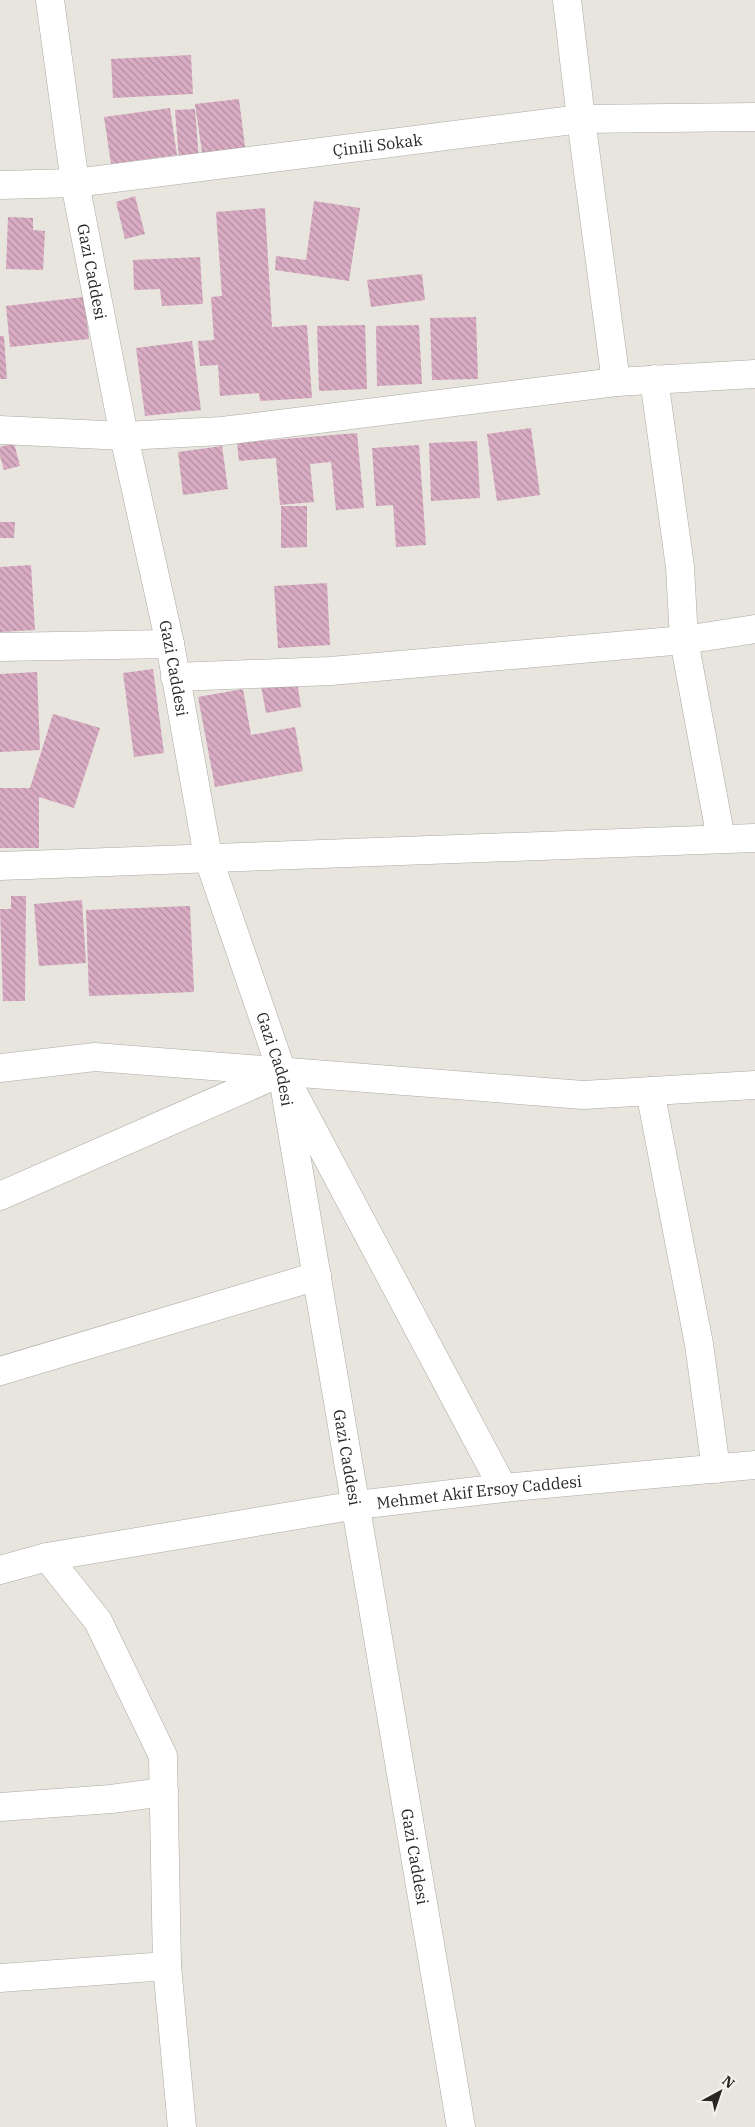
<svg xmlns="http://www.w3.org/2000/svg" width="755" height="2127" font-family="'IBM Plex Serif',serif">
<defs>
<pattern id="building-back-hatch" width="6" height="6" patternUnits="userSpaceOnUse" patternTransform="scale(1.25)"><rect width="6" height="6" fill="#d9acc3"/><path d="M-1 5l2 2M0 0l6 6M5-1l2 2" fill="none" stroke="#b08c9e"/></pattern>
</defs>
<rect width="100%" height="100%" fill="#e7e5dd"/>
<g fill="url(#building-back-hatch)">
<polygon points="191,55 193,94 113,98 111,59"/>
<polygon points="239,99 246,154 203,159 195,104"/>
<polygon points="170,108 177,155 111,164 104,117"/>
<polygon points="195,109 199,159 179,160 175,110"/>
<polygon points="135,196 145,234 125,239 116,202"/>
<polygon points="314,201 360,208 349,281 275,270 276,256 306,260"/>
<polygon points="265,208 272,327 307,325 312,398 260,401 259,393 220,396 218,365 200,366 198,341 214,340 211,297 222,296 216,212"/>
<polygon points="8,217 33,218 33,230 45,231 43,270 6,269"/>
<polygon points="200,257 203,304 162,306 160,289 134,290 133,260"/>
<polygon points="422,274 425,300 371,307 367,280"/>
<polygon points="84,297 89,339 10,347 6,306"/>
<polygon points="476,317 478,379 432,380 430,318"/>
<polygon points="365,325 367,389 319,391 317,326"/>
<polygon points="419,325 422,384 377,386 376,326"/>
<polygon points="0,336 4,336 7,379 0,379"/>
<polygon points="192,341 201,410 145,416 136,348"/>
<polygon points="531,428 540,495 497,501 487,434"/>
<polygon points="357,433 364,508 336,510 331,462 310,464 314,502 280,505 276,458 239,461 237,443"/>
<polygon points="477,441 480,498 431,501 429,443"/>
<polygon points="14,443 20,466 4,470 0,456 0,447"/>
<polygon points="419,445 426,545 396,547 393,505 376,506 372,448"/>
<polygon points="222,446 228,489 183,495 178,452"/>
<polygon points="281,506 307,506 307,547 281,548"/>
<polygon points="0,522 15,522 14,538 0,538"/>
<polygon points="31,565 35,630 0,632 0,567"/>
<polygon points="327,583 330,645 278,648 274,586"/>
<polygon points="153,669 164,753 134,757 123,673"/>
<polygon points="37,672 40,750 0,752 0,674"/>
<polygon points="296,674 301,707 266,713 260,680"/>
<polygon points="243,689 251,735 295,727 303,771 215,787 198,697"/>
<polygon points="53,714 100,728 74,808 39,797 39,848 0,848 0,788 30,788"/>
<polygon points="11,896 26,896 25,1001 3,1001 0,909 11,909"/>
<polygon points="82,900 86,963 39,966 34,904"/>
<polygon points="190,906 194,992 89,996 86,910"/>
</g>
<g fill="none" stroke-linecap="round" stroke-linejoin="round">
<g stroke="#abaaa1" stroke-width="29">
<g id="minor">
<path id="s1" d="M 50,0 L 75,183 L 124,436 L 170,644 L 208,857 L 282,1072 L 461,2127"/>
<polyline points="567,0 581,119 616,382"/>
<path id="s2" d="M 0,185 L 75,183 L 581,119 L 755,117"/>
<polyline points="654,379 680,567 684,640 721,839"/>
<polyline points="0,430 124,436 222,431 616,382 755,374"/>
<polyline points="0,647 170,644"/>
<polyline points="175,677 331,671 684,640 755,629"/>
<polyline points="0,866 755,838"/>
<polyline points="0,1068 95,1057 583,1095 755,1085"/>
<polyline points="650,1091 699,1344 716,1469"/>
<polyline points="0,1196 282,1072 503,1488"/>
<polyline points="0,1371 317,1276"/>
<polyline points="47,1557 98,1621 163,1756 167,1966 182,2127"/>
<path id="s3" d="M 0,1570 L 47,1557 L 357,1505 L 503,1488 L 755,1465"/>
<polyline points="0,1807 111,1799 164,1792"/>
<polyline points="0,1978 167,1966"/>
</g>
</g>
<use href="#minor" stroke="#fff" stroke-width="28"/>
</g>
<g text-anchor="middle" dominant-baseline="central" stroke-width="5" stroke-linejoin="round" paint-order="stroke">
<g font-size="16" fill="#282724" stroke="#f4f3ea">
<text stroke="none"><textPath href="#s2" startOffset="380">Çinili Sokak</textPath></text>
<text stroke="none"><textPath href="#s1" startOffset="275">Gazi Caddesi</textPath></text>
<text stroke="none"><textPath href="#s1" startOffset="680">Gazi Caddesi</textPath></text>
<text stroke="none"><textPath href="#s1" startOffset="1085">Gazi Caddesi</textPath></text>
<text stroke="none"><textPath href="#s1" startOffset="1490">Gazi Caddesi</textPath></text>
<text stroke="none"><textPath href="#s3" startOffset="486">Mehmet Akif Ersoy Caddesi</textPath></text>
<text stroke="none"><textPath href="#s1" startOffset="1895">Gazi Caddesi</textPath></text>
</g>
</g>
<g transform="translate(720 2092) rotate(40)" stroke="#f4f3ea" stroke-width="4" paint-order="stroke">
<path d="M0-4L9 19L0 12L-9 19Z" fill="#282724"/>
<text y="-8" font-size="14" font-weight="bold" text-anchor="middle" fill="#282724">N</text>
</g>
</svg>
